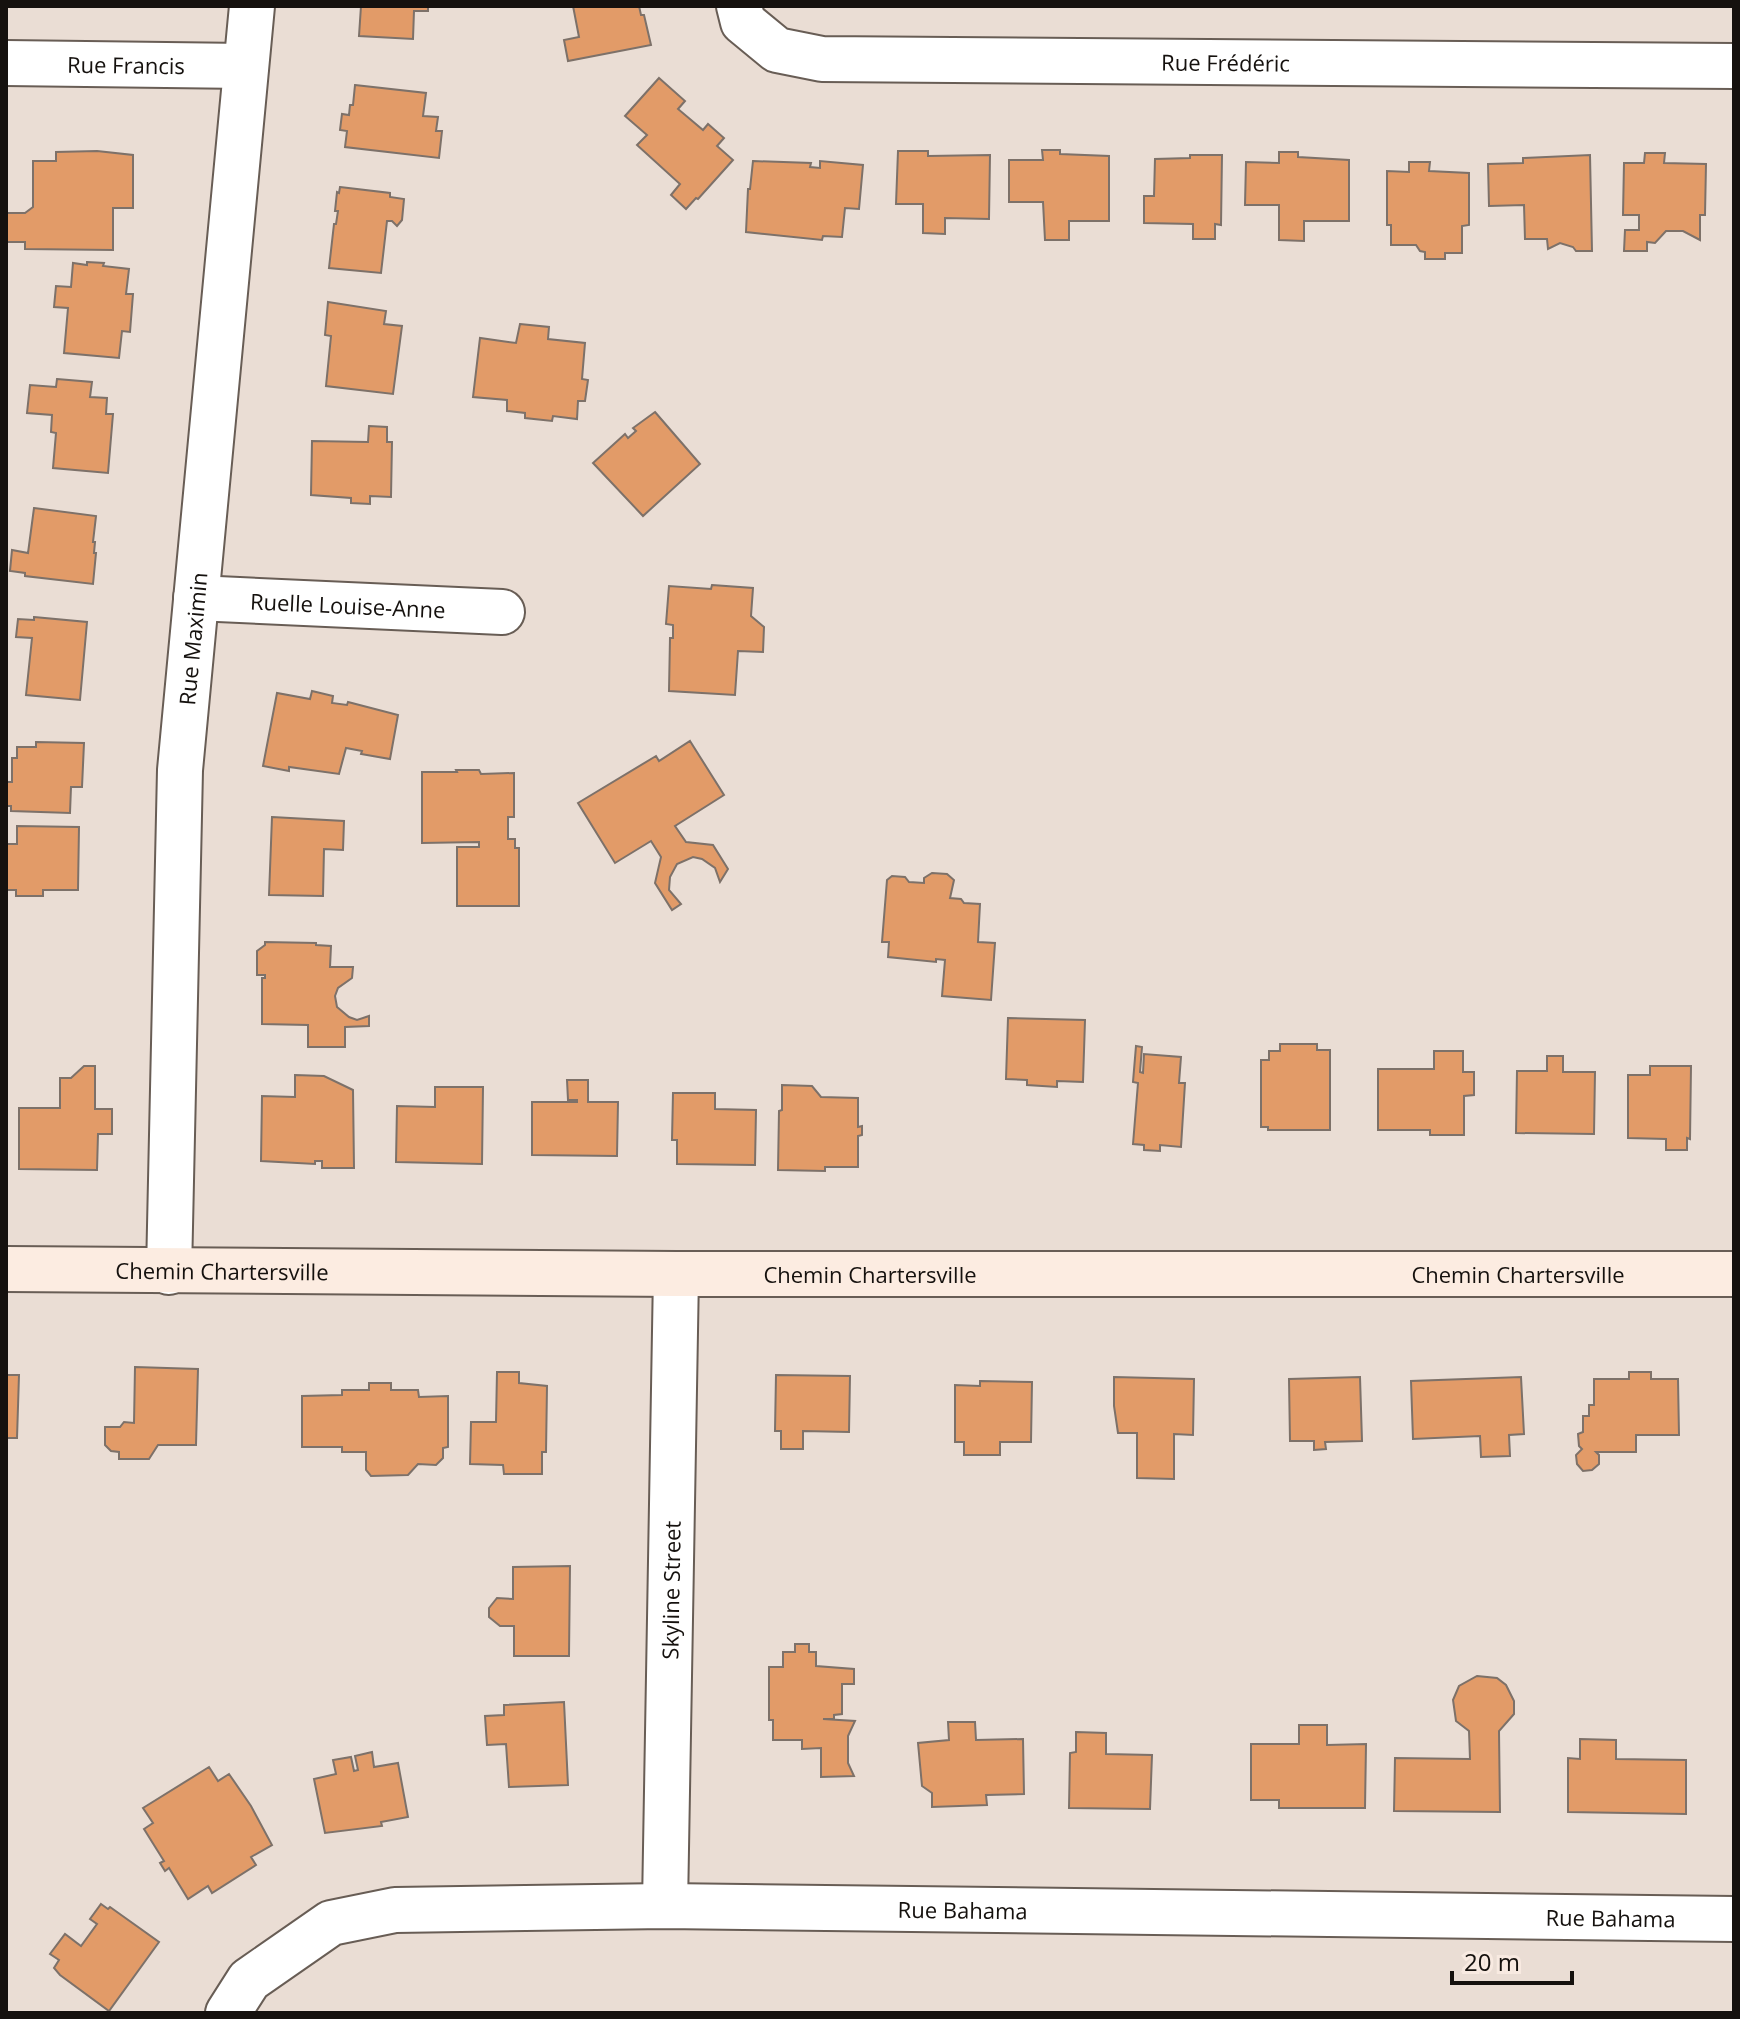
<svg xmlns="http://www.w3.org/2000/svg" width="1740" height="2019" font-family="'Open Sans',sans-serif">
<rect width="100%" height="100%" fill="#eaddd4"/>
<g fill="#e29b68" stroke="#7d7169" stroke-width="2">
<polygon points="361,6 428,6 428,11 414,11 413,39 359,36"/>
<polygon points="573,6 639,6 641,15 644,15 651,45 568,61 564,40 579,37"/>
<polygon points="659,78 685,101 678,109 703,130 708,124 724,138 717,146 733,160 698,199 696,198 686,209 671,195 680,184 637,145 647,135 625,116"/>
<polygon points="355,85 426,93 423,116 438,117 436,131 442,131 439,158 345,147 347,131 340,130 342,114 349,115 350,105 353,105"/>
<polygon points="1042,150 1060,150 1060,154 1109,156 1109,221 1069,221 1069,240 1045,240 1043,202 1009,202 1009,160 1043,160"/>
<polygon points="97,151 133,155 133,208 113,208 113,250 25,249 25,242 6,242 6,213 25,213 33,207 33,161 56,161 56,152"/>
<polygon points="898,151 928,151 928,156 990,155 989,219 945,218 945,234 923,233 923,204 896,204"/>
<polygon points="1279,152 1298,152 1298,157 1349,160 1349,221 1304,221 1304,241 1279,240 1279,205 1245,205 1246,162 1279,163"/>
<polygon points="1645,153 1665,153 1664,163 1706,164 1705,215 1700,215 1700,240 1683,231 1666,231 1655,243 1647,242 1647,251 1624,251 1625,230 1639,230 1639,215 1623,215 1624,163 1644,163"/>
<polygon points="1190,155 1222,155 1221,225 1215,224 1215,239 1193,239 1193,224 1144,223 1144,196 1154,196 1155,159 1190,158"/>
<polygon points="1590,155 1592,251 1576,251 1573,247 1560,243 1548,249 1547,239 1525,239 1524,205 1489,206 1488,164 1523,163 1523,158"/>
<polygon points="753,161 811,163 810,167 820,168 820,161 863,165 859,209 845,208 842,237 823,236 822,240 746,232 748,189 750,189"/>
<polygon points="1409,162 1430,162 1429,171 1469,173 1469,225 1462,226 1462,253 1445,253 1445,259 1425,259 1425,252 1420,251 1416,245 1391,245 1391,225 1387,225 1387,171 1409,172"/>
<polygon points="340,187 390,193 390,197 404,199 402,220 397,226 392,221 387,221 381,273 329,268 334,224 336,224 338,211 335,211 337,192 339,193"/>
<polygon points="87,262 104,263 103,266 129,269 126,294 133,294 130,332 122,331 119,358 64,353 68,308 54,307 56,286 71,287 73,263 87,265"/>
<polygon points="328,302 386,311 384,324 402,326 393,394 326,386 331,336 325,335"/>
<polygon points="520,324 549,327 548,339 585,343 582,379 588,380 585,401 578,401 577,419 553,416 552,421 525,418 525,413 507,411 507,400 473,397 480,338 516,343"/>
<polygon points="57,379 92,382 90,397 107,398 106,414 113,414 108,473 53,468 56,433 51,432 52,415 27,413 30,385 56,387"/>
<polygon points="655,412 700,464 643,516 593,463 625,434 628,438 636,431 633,428"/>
<polygon points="369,426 387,427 387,442 392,442 391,497 370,496 370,504 351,503 351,498 311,495 312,441 368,442"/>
<polygon points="34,508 96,516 93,542 95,542 94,553 96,553 93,584 25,576 25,573 10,571 12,550 28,553"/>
<polygon points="712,585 753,588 751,616 764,627 763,652 738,651 735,695 669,691 670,638 673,638 673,625 666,624 669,586 711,589"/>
<polygon points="34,617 87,622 80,700 26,695 32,638 16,637 18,619 34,620"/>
<polygon points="312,691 333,696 332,703 347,705 348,702 398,715 390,759 361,754 362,751 346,748 339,774 289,767 289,771 263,766 277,693 310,699"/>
<polygon points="690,741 724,795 675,826 686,842 713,845 728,869 720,882 715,868 702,859 693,857 677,864 670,877 669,890 681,904 672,910 655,883 661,857 651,841 615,863 578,803 656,756 659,761"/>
<polygon points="36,742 84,743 82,787 71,787 70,813 11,811 11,806 6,806 6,782 12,782 12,758 17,758 17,747 36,747"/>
<polygon points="456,770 479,770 481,774 514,773 514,817 508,817 508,839 515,839 515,848 519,848 519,906 457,906 457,847 479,847 479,842 422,843 422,772 457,772"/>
<polygon points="272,817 344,821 343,850 324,849 323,896 269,895"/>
<polygon points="17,826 79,827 78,890 43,890 43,896 16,896 16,890 6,890 6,844 17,844"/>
<polygon points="932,873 947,874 954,880 950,898 961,899 964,903 980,904 978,942 995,943 991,1000 942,996 945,960 936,959 936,962 888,957 889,942 882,942 887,880 892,876 905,877 909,882 924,883 924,878"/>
<polygon points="265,942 316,943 316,945 331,946 330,967 353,967 352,978 338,988 335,996 337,1007 349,1017 357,1020 369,1016 369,1026 345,1027 345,1047 308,1047 308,1025 262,1024 262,978 265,978 265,975 257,975 257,951 265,945"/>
<polygon points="1008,1018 1085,1020 1083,1082 1057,1081 1057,1087 1027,1085 1027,1080 1006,1079"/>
<polygon points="1280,1044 1317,1044 1317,1050 1330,1050 1330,1130 1268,1130 1268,1127 1261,1127 1261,1060 1269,1060 1269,1051 1280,1051"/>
<polygon points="1136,1046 1142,1047 1140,1072 1143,1073 1144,1054 1181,1057 1179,1083 1185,1083 1181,1147 1160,1145 1160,1151 1144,1150 1144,1145 1133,1144 1138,1083 1133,1082"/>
<polygon points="1434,1051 1463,1051 1463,1072 1474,1072 1474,1095 1464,1096 1464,1135 1430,1135 1430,1130 1378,1130 1378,1069 1434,1069"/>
<polygon points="1547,1056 1563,1056 1563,1072 1595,1072 1594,1134 1516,1133 1517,1071 1547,1071"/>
<polygon points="84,1066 95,1066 95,1109 112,1109 112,1134 98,1134 97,1170 19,1169 19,1108 60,1108 60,1078 71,1078"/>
<polygon points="1650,1066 1691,1066 1690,1139 1687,1138 1687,1150 1666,1150 1666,1139 1628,1138 1628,1075 1650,1075"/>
<polygon points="295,1075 324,1076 353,1090 354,1168 322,1168 322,1161 315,1161 315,1164 261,1161 262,1096 295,1097"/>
<polygon points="567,1080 588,1080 588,1102 618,1102 617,1156 532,1155 532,1102 577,1102 577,1100 568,1100"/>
<polygon points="782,1085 812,1086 821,1097 858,1098 858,1127 862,1126 862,1135 858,1136 858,1167 825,1167 825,1171 778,1170 779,1111 782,1110"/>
<polygon points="435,1087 483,1087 482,1164 396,1162 397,1106 435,1107"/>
<polygon points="673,1093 715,1093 715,1109 756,1110 755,1165 677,1164 677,1140 672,1140"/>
<polygon points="135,1367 198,1369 196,1445 158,1445 149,1459 119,1459 119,1452 111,1451 105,1445 105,1427 120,1427 124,1422 134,1423"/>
<polygon points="497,1372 519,1372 519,1383 547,1386 546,1452 542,1452 542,1474 504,1474 503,1465 470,1464 471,1422 496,1422"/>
<polygon points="1629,1372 1651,1372 1651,1379 1678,1379 1679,1435 1636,1435 1636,1452 1596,1452 1599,1455 1599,1464 1592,1470 1583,1471 1577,1464 1576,1455 1582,1449 1579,1446 1578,1434 1583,1432 1583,1416 1589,1416 1589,1405 1594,1405 1594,1379 1629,1379"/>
<polygon points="6,1375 19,1375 17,1438 6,1438"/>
<polygon points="776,1375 850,1376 849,1432 803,1431 803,1449 781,1449 781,1431 775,1431"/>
<polygon points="1114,1377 1194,1379 1193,1435 1174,1434 1174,1479 1137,1478 1137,1433 1118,1433 1114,1406"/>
<polygon points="1360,1377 1362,1441 1325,1442 1326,1449 1314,1450 1314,1441 1290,1441 1289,1379"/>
<polygon points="1521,1377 1524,1434 1509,1435 1510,1456 1481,1457 1480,1436 1413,1439 1411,1381"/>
<polygon points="980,1381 1032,1382 1031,1442 1000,1442 1000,1455 964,1455 964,1442 955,1442 955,1385 980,1386"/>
<polygon points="369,1383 391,1383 391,1390 418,1390 419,1397 448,1396 448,1447 443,1448 443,1458 436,1465 418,1464 408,1475 371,1476 366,1470 366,1452 342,1452 342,1447 302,1447 302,1396 342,1395 342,1390 369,1390"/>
<polygon points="570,1566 569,1656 514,1656 514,1626 500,1626 489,1617 489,1608 497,1598 513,1599 513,1567"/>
<polygon points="795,1644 809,1644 809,1652 816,1652 816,1666 854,1669 854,1684 842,1684 842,1714 834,1715 834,1719 823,1719 855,1721 848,1736 848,1763 854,1776 821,1777 821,1748 802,1749 802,1740 773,1740 773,1720 769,1720 769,1667 783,1667 783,1652 795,1652"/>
<polygon points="1477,1676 1497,1678 1506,1685 1514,1701 1514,1714 1499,1731 1500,1812 1394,1811 1395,1758 1470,1759 1469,1731 1456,1721 1453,1700 1459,1686"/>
<polygon points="564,1702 568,1785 509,1787 506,1744 487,1745 485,1716 504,1715 504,1705"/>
<polygon points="948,1722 975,1722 976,1740 1023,1739 1024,1794 986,1795 987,1805 932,1807 932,1793 922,1786 918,1743 949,1740"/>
<polygon points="1299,1725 1327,1725 1327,1745 1366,1744 1365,1808 1279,1808 1279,1800 1251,1800 1251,1744 1299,1744"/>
<polygon points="1076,1732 1106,1733 1106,1754 1152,1755 1150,1809 1069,1808 1070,1753 1076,1752"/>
<polygon points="1580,1739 1616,1740 1616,1759 1686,1760 1686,1814 1568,1812 1568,1758 1580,1759"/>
<polygon points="372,1752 374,1767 398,1763 408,1817 381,1822 382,1826 325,1833 314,1779 336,1774 333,1760 351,1757 354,1771 358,1770 355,1756"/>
<polygon points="209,1767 218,1781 229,1774 251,1806 272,1845 251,1857 256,1865 212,1893 208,1886 188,1899 169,1868 165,1871 160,1863 164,1861 144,1829 153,1823 143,1808"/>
<polygon points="101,1904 108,1909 110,1907 159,1942 109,2011 60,1975 54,1968 59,1960 50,1954 65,1934 81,1946 97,1924 90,1919"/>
</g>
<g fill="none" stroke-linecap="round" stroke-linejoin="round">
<g stroke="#685d55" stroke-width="48">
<g id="street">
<path id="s1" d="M 739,6 L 743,22 L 777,50 L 822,59 L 1734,66"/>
<path id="s2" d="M 6,63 L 246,66"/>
<path id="s3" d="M 196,598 L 502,612"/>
<path id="s4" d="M 169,1272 L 180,770 L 252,6"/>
<path id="s5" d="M 665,1906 L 676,1274"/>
<path id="s6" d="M 228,2013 L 249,1980 L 331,1923 L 395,1910 L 665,1906 L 1734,1919"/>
</g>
</g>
<g stroke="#685d55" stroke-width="48">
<g id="secondary">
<path id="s7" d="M 6,1269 L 676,1274 L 1734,1274"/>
</g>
</g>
<use href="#street" stroke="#fff" stroke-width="44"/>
<use href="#secondary" stroke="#fcece1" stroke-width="44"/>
</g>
<g text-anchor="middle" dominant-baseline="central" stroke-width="8" stroke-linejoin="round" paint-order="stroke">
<g font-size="22" fill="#15110e" stroke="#f8eae1">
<text stroke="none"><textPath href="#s1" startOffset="510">Rue Frédéric</textPath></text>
<text stroke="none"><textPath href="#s2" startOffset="120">Rue Francis</textPath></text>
<text stroke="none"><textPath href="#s3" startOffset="152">Ruelle Louise-Anne</textPath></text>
<text stroke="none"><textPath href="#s4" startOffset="634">Rue Maximin</textPath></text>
<text stroke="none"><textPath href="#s7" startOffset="216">Chemin Chartersville</textPath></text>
<text stroke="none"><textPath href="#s7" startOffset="864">Chemin Chartersville</textPath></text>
<text stroke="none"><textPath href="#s7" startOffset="1512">Chemin Chartersville</textPath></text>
<text stroke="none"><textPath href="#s5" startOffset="316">Skyline Street</textPath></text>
<text stroke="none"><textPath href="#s6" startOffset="772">Rue Bahama</textPath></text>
<text stroke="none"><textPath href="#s6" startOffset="1420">Rue Bahama</textPath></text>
</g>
</g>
<rect width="1740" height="2019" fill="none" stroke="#15110e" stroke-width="16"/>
<path d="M1452 1971v12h120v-12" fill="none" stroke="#15110e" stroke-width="4"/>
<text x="1464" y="1971" font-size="24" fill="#15110e" stroke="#f8eae1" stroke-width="6" paint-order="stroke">20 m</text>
</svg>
